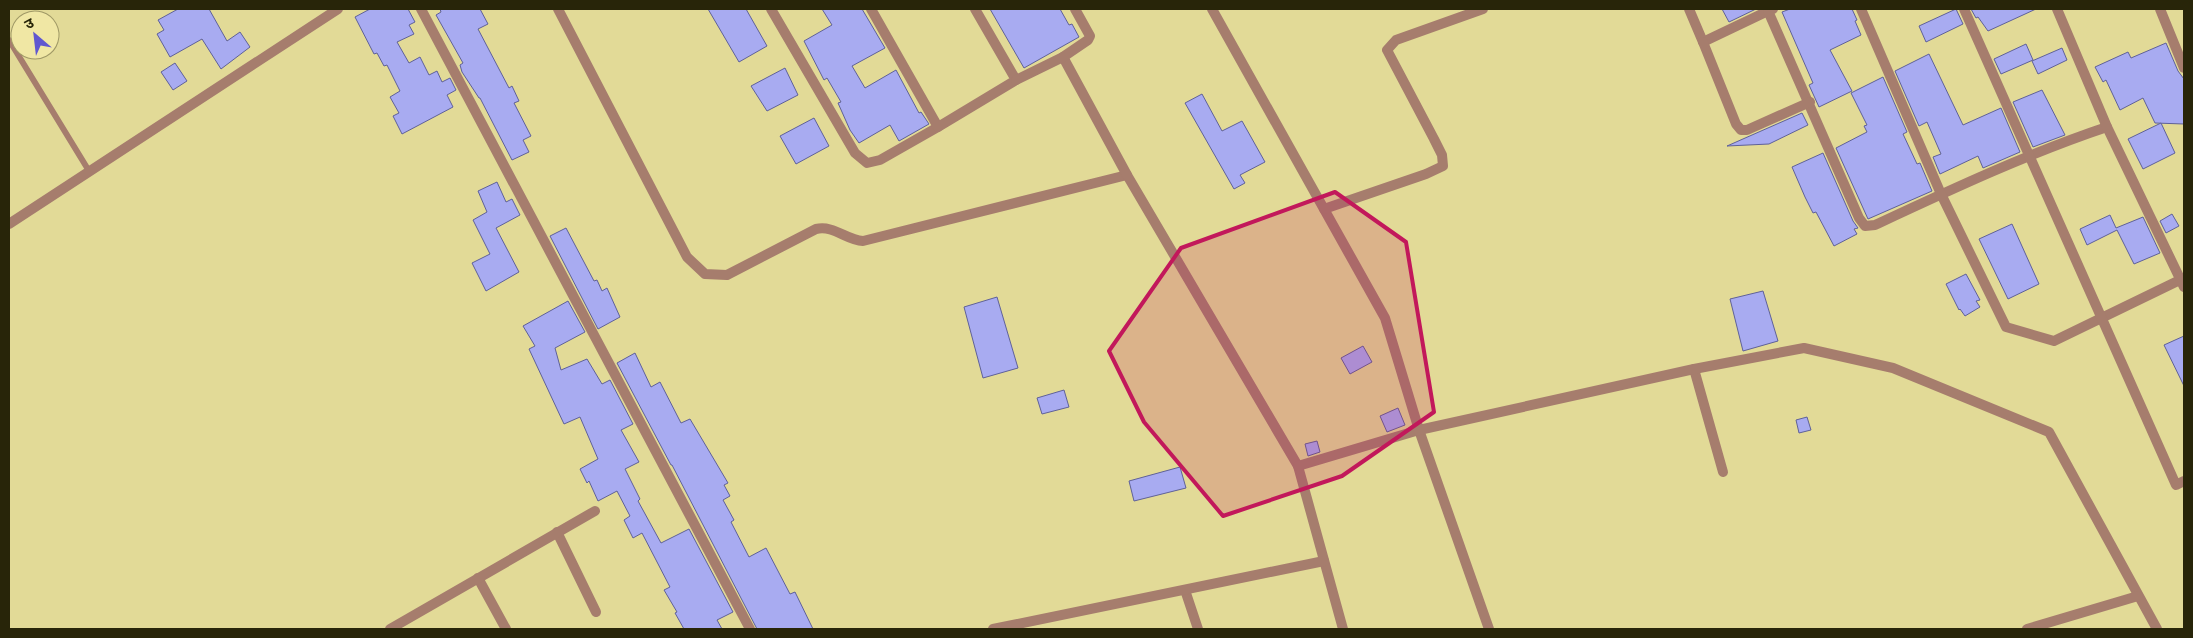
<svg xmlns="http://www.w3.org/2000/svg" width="2193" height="638" font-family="'Golos Text','Noto Sans Devanagari',sans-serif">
<rect width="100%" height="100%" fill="#e2da97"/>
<g fill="#a8abf1" stroke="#5f6198">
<polygon points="178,9 209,9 227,41 240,32 250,47 221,69 202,39 170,57 157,34 164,30 158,20"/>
<polygon points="370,9 408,9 415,22 409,25 414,34 397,42 409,63 420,57 429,75 437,71 442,82 450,78 456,90 447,95 453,107 402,134 393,116 399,113 390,97 400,91 387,65 384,66 377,53 374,54 355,17"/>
<polygon points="440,9 480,9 488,24 478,29 509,88 512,86 519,101 514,103 531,136 523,140 529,152 512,160 480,98 479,98 462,72 460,65 463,63 436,15 441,12"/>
<polygon points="708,9 746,9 767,46 739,62"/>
<polygon points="822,9 862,9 885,48 852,66 865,88 896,70 919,113 921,112 929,124 899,141 890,125 859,143 850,130 838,103 841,102 827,78 824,80 804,41 832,25"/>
<polygon points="990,9 1060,9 1069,25 1072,24 1079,37 1024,68"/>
<polygon points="1722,9 1756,9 1729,22"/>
<polygon points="1790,9 1852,9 1857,20 1855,21 1861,35 1830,50 1852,91 1819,107 1809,85 1813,83 1782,12"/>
<polygon points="1956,9 1963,24 1926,42 1919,26"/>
<polygon points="1971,9 2036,9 1988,31 1978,17 1976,18"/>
<polygon points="2166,43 2178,71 2184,79 2184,124 2155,123 2143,98 2120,110 2106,80 2103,82 2095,67 2128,52 2131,58"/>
<polygon points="2026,44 2033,60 2001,74 1994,59"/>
<polygon points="2062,48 2067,60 2038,74 2032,61"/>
<polygon points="1929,54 1963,125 2001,108 2020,152 1983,168 1978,156 1940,174 1933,157 1941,154 1927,122 1919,126 1895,71"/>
<polygon points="175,63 187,81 173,90 161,72"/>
<polygon points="785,68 798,95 767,111 751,86"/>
<polygon points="1883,77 1907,132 1903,134 1917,164 1920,163 1932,191 1868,219 1836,148 1867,132 1864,126 1867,125 1851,93"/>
<polygon points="2042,90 2065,135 2033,147 2013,102"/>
<polygon points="1202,94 1222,131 1242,121 1265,162 1240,175 1245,183 1234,189 1185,103"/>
<polygon points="1802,113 1808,125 1769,144 1727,146"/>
<polygon points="814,118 829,146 796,164 780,136"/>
<polygon points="2161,123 2175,153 2143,169 2128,139"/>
<polygon points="1823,153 1853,221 1858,228 1854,229 1857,234 1834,246 1816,212 1813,213 1805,197 1792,167"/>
<polygon points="497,182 506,202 512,199 520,215 496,228 519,272 486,291 472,263 490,254 473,220 487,212 478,191"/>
<polygon points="2172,214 2179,226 2166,233 2160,221"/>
<polygon points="2110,215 2116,228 2143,217 2160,253 2134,264 2117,230 2087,245 2080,229"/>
<polygon points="2012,224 2039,284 2008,299 1979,239"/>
<polygon points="566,228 594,281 597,280 602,291 607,288 620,317 598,329 550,236"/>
<polygon points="1966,274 1980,300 1976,301 1980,307 1965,316 1960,309 1959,310 1946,284"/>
<polygon points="1763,291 1778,341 1743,351 1730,299"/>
<polygon points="997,297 1018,368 983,378 964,307"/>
<polygon points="568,301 585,332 555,348 561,370 587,359 602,384 610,380 633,424 621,430 639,462 625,469 640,499 638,501 661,543 689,529 733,612 717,620 722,629 684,629 675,613 677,612 664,590 670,587 642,533 633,538 624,520 630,516 617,491 598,501 589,481 587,483 580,469 598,459 580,417 564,424 529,349 535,346 523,326"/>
<polygon points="2184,336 2184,386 2164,345"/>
<polygon points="1363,346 1372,362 1350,374 1341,358"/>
<polygon points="635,353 651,387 660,382 681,423 690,419 728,483 724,485 730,496 723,500 734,520 731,522 749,557 766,548 790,594 795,592 813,629 757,629 672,465 671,465 617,363"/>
<polygon points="1064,390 1069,407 1042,414 1037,398"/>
<polygon points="1398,408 1405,425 1387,432 1380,416"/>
<polygon points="1807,417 1811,430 1799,433 1796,420"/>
<polygon points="1317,441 1320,452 1308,456 1305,444"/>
<polygon points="1180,467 1186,488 1134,501 1129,481"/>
</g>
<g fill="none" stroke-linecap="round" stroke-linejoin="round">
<polyline stroke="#a67d6d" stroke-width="6" points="9,40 89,171"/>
<g stroke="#a67d6d" stroke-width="10">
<polyline points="421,9 750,629"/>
<path d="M 558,9 L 687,257 L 705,274 L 727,275 L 816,229 C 834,225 846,240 863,241 L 1127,175"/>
<polyline points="771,9 855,153 867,163 880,160 938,127"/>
<polyline points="871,9 938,127 1016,80 975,9"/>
<polyline points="1212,9 1385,318 1419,430 1489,629"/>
<polyline points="1689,9 1703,42 1768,11 1767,9"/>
<path d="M 1773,9 L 1768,11 L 1859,218 L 1865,226 L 1875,225 C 1950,190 2029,153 2107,127"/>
<polyline points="1861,9 1941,194 2006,327 2054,341 2184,278"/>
<polyline points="1964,9 2176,485 2184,481"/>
<polyline points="2057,9 2107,127 2184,287"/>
<polyline points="2160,9 2184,68"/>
<polyline points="1703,42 1736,124 1741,130 1747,130 1810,102"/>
<polyline points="1063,57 1127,175 1298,466 1343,629"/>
<polyline points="1016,80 1063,57 1088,40 1090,36 1075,9"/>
<polyline points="1324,209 1426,174 1443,166 1442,155 1434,139 1387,50 1396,40 1483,9"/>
<polyline points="9,224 338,9"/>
<polyline points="1694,369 1723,472"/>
<polyline points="1298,466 1419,430 1694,369 1804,348 1893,368 2049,432 2157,629"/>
<polyline points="557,532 596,612"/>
<polyline points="478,578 506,629"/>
<polyline points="1185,590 1198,629"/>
<polyline points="390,629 595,511"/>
<polyline points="993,629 1324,561"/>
<polyline points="2027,629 2138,596"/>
</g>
</g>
<path fill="#c2185b" fill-opacity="0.2" stroke="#c2185b" stroke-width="4" stroke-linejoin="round" d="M 1335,192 L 1406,242 L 1434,412 L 1342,476 L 1223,516 L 1144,422 L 1109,351 L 1181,248 Z"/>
<rect width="2193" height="638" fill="none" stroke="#282509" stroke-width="20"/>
<g transform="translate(35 35) rotate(332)"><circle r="24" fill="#f0e7a4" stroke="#a09966"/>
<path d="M0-4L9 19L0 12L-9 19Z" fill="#6057d0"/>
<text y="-8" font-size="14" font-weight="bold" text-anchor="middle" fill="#282509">उ</text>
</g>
</svg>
